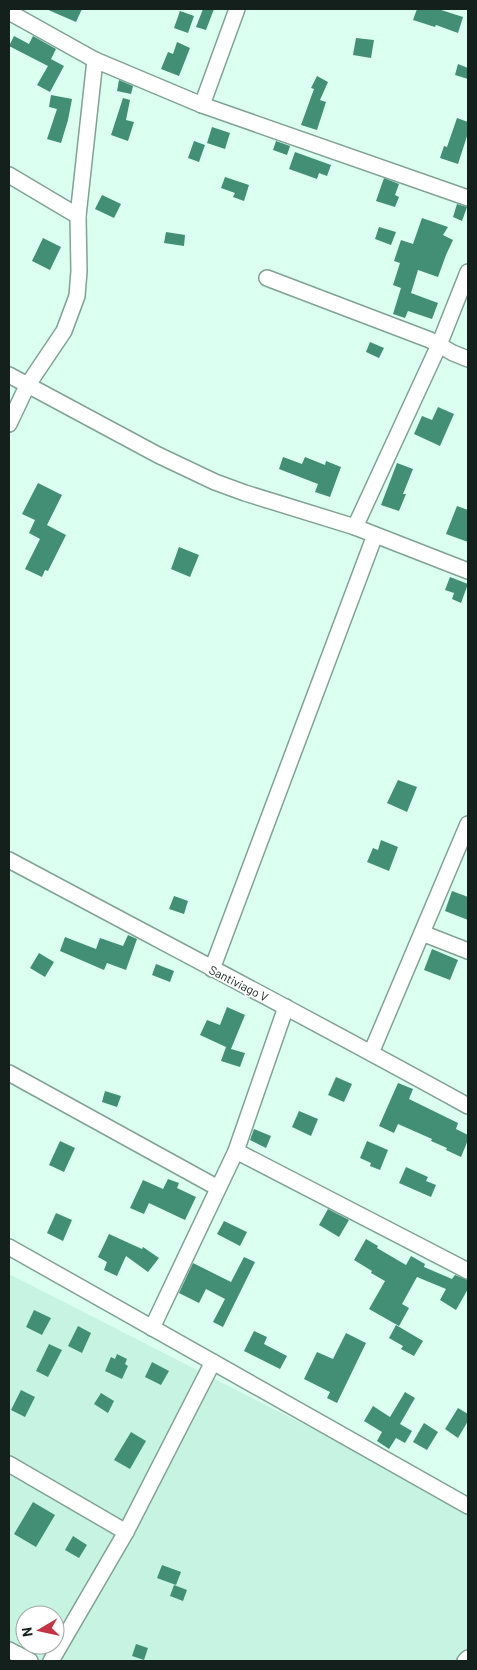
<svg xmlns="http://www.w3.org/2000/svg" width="477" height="1670" font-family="Barlow,sans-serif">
<rect width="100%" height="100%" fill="#dbfff1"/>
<path fill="#c7f4e2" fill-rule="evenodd" d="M 9,1274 L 468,1508 L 468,1661 L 9,1661 ZM 25,1615 L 55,1615 L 55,1645 L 25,1645 Z"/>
<g fill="#428f76">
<polygon points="46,9 82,9 76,22"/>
<polygon points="203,9 214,9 206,30 196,27"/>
<polygon points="417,9 438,9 463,17 458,33 436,25 435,27 413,20"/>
<polygon points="180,11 194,16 188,33 174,28"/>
<polygon points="14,36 29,44 33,36 56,49 51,59 64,66 50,92 37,85 48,66 9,46"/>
<polygon points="356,38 374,40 371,58 353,55"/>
<polygon points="177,42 190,48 179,76 161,69 168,52 173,54"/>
<polygon points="458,64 468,68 468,79 455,75"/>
<polygon points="317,76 328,82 320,100 326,102 317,130 301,125 314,89 311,88"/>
<polygon points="119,80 133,86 131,94 117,91"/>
<polygon points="51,95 72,99 68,120 61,143 47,139 57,109 49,107"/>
<polygon points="123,98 130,100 126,120 134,122 128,141 111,135"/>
<polygon points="457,118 468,122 468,133 458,164 440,158 444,146 447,147"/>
<polygon points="212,127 230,133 225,149 207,143"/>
<polygon points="194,141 205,145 199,162 188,158"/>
<polygon points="276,141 290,146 287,155 273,150"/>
<polygon points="295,152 331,165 327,176 319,173 317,179 289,169"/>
<polygon points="225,177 249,185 244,201 233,197 235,193 221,188"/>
<polygon points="384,178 399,184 395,195 399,197 395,207 376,201"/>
<polygon points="102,195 121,204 114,218 95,209"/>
<polygon points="457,204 467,207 462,221 453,217"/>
<polygon points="422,218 448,227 443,235 453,240 446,255 438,277 418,270 411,293 438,303 432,319 408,311 405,318 393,314 401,288 393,285 400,263 394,261 401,240 413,244"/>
<polygon points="379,227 396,232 391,245 375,239"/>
<polygon points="166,232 185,235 184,246 164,243"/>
<polygon points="43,238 61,247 50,270 32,261"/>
<polygon points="370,342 384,348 379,358 366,352"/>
<polygon points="438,407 454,414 440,446 414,434 422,416 432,420"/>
<polygon points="283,457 302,464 305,457 325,465 326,461 341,467 330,497 315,492 318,484 279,469"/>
<polygon points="397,463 413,469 403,494 406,494 399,511 381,505"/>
<polygon points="38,483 62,495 47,525 66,535 48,571 45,570 42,577 25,569 40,539 29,533 35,520 22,514"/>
<polygon points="457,506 468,510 468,542 446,534"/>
<polygon points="179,547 199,555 190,577 171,569"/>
<polygon points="450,577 468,584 461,603 452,599 454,593 445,590"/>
<polygon points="398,780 417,787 407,812 387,803"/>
<polygon points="381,840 398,847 389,871 367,862 373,848 378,850"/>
<polygon points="452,891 468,897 468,920 445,911"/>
<polygon points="174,896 188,901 184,914 169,909"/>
<polygon points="128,935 137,939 126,970 107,963 104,970 60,951 65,937 96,949 100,938 123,946"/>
<polygon points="432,949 458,960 450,980 424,970"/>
<polygon points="39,953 54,962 45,977 30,968"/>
<polygon points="156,964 174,971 170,982 152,975"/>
<polygon points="227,1007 245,1015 231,1049 245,1053 240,1067 221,1061 226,1047 200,1035 207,1020 220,1025"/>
<polygon points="336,1077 352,1084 344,1102 328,1095"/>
<polygon points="398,1083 413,1089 409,1099 458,1123 456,1129 468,1135 468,1140 461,1157 446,1150 447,1148 431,1141 432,1139 398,1124 394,1133 379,1126"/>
<polygon points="105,1091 121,1096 117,1107 102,1102"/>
<polygon points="299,1111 318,1119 311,1136 292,1127"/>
<polygon points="254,1129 271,1136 266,1148 250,1140"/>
<polygon points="60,1141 75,1148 64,1172 49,1165"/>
<polygon points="367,1141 388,1150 380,1170 370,1166 371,1163 360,1158"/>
<polygon points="406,1167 428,1177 426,1181 436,1185 431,1197 399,1183"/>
<polygon points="168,1179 179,1183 177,1188 196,1197 185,1220 149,1203 144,1214 130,1208 143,1180 163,1189"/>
<polygon points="328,1209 349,1220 339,1237 319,1225"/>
<polygon points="56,1213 72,1220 63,1241 47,1233"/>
<polygon points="224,1221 247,1232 240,1246 217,1234"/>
<polygon points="109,1234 142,1249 143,1247 159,1258 148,1272 126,1256 117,1276 104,1270 107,1262 98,1257"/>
<polygon points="366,1239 378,1246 377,1248 406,1265 411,1256 425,1264 424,1267 452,1279 455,1275 468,1280 468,1289 456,1310 440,1300 446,1289 417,1277 402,1304 409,1308 399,1326 369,1309 385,1281 371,1273 372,1271 354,1260"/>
<polygon points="244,1257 255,1262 223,1327 213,1322 225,1299 206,1289 199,1303 179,1293 193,1263 231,1282"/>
<polygon points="34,1310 51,1318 42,1335 26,1327"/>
<polygon points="396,1325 423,1341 414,1356 401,1349 403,1346 389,1338"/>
<polygon points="78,1326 91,1333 82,1353 68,1346"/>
<polygon points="254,1331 267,1337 264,1344 287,1356 280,1369 244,1351"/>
<polygon points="346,1333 366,1343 337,1403 327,1398 330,1392 304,1379 317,1352 333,1359"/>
<polygon points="49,1344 62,1350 48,1377 36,1371"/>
<polygon points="117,1354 127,1359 125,1364 128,1366 122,1379 105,1371 111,1357 115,1359"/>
<polygon points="152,1362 169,1371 161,1385 145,1377"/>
<polygon points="21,1390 35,1397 25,1417 11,1410"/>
<polygon points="405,1392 415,1398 400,1424 412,1431 405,1443 396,1438 389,1449 377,1441 382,1432 364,1421 373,1406 390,1417"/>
<polygon points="101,1393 114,1401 108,1413 94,1404"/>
<polygon points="458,1408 468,1414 468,1421 458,1438 445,1429"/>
<polygon points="424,1423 438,1432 427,1450 413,1442"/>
<polygon points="131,1432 146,1441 130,1469 114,1460"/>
<polygon points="33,1502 55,1515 36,1547 14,1534"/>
<polygon points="73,1536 87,1545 79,1558 65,1550"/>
<polygon points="162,1565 181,1572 176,1585 157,1578"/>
<polygon points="174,1585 187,1590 183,1601 170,1596"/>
<polygon points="136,1644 148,1648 144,1660 132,1656"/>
</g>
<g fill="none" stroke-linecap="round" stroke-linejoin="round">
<g stroke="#81a295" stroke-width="18">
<g id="minor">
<polyline points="9,12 95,60 202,105 468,198"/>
<polyline points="202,105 237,9"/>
<polyline points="9,175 78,216"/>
<polyline points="267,278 430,340 453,353 468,359"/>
<polyline points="9,375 158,455 215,482 245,493 355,527 468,571"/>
<polyline points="9,424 27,386 64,331 77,296 79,271 78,216 95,60"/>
<polyline points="355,527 439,345 468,272"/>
<path d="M 9,860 C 162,942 316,1022 468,1106"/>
<polyline points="422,933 468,951"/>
<polyline points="212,969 375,535"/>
<polyline points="371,1053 468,824"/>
<polyline points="9,1073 218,1188"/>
<polyline points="236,1151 468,1271"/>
<polyline points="9,1247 468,1506"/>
<polyline points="152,1328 236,1151 286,1007"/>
<polyline points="9,1464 126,1532"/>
<polyline points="9,1650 30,1661"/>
<polyline points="51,1661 126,1532 213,1362"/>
<polyline points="465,1661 468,1658"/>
</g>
</g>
<use href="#minor" stroke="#fff" stroke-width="15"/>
</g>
<g text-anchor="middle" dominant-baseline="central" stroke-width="4" stroke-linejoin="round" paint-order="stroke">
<g font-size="12" fill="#13201b" stroke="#fff">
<text transform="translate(239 983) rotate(27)">Santiviago V</text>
</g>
</g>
<rect width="477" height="1670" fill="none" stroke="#13201b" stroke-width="20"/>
<g transform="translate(40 1630) rotate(261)"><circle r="24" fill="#ffffff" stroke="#a1a6a4"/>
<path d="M0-4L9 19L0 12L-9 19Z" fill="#c53445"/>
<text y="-8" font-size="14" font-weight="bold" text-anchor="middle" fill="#13201b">N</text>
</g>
</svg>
